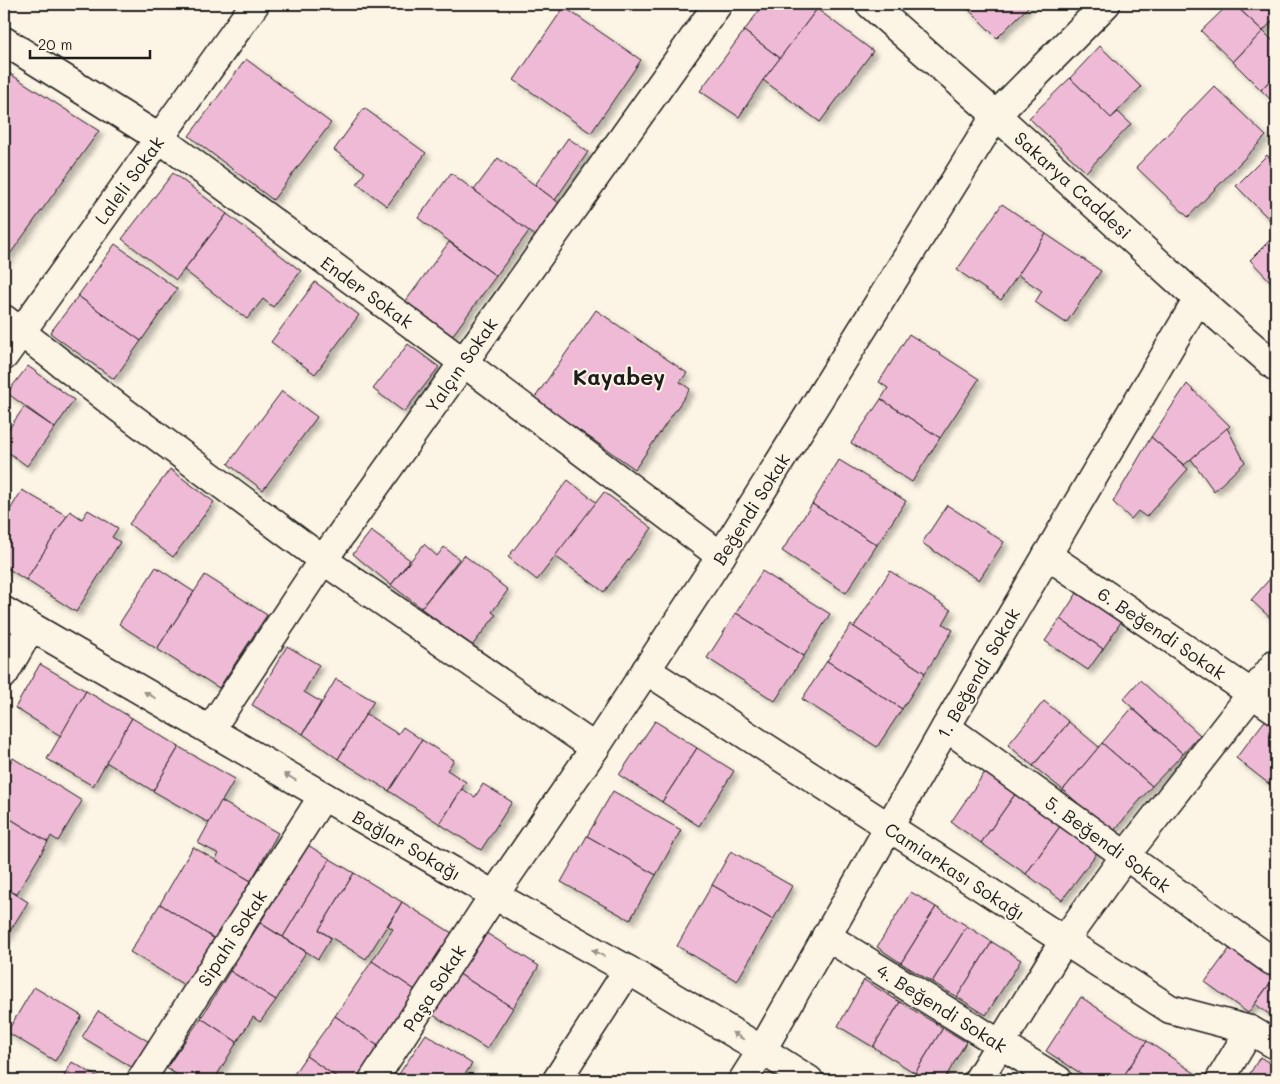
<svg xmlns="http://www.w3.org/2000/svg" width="1280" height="1084" font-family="Mali,sans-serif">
<defs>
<filter id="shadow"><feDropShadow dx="4.5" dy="4.5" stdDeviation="2.5" flood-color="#0004"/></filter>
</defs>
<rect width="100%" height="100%" fill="#fcf5e5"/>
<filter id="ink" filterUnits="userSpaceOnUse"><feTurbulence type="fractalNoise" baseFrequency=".02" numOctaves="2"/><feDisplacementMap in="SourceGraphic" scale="10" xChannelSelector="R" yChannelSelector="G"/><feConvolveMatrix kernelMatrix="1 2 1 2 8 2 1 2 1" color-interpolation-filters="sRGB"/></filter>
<g filter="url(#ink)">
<g fill="#efbad5" stroke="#1c1c1c" filter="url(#shadow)">
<polygon points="764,4 810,4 817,9 780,58 744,31"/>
<polygon points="967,4 1031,4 997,38 965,6"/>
<polygon points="1229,4 1234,4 1263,31 1233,62 1201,31"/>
<polygon points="1234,4 1276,4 1276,17 1263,31"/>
<polygon points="564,7 641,60 591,133 514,80"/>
<polygon points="817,9 873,51 820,122 763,80"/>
<polygon points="744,31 780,58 763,80 739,117 700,91"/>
<polygon points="1263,31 1276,44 1276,74 1261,90 1233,62"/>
<polygon points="1100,46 1141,87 1111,118 1070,78"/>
<polygon points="246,59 331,123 273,200 189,136"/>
<polygon points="4,70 99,131 5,261 4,260"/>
<polygon points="1276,74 1276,105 1261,90"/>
<polygon points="1070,78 1111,118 1118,112 1131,124 1086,172 1029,118"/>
<polygon points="1214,86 1266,136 1188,217 1136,167"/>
<polygon points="364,108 426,153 387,206 357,184 365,172 334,150"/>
<polygon points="568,138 588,152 555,200 535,185"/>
<polygon points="1267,155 1276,164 1276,222 1274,224 1236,186"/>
<polygon points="498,158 562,205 538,238 474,190"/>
<polygon points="173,173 227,214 176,280 122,239"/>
<polygon points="451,173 529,231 496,276 418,218"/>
<polygon points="1002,204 1046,234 1001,300 957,270"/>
<polygon points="227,214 301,271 273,307 263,299 247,319 184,270"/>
<polygon points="1046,234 1101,271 1066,323 1035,302 1042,291 1018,275"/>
<polygon points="1276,234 1276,279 1272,283 1250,260"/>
<polygon points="449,242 496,276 452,336 405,302"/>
<polygon points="115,244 177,289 141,341 78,296"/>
<polygon points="315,282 359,315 315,374 271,342"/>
<polygon points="78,296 141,341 114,379 50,333"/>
<polygon points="596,310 687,373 680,382 690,389 635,469 534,399"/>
<polygon points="909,334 979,379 940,438 881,399 888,388 879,382"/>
<polygon points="408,344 439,367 404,412 373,389"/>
<polygon points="28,366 74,400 55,428 7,393"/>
<polygon points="1187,384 1230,426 1184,465 1151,437"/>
<polygon points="282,391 317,417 263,490 228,464"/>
<polygon points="881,399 940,438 912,482 851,443"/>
<polygon points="24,407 55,428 27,466 4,449 4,436"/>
<polygon points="1227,428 1245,462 1214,491 1191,459"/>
<polygon points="1151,437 1188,469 1146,517 1138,511 1131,519 1113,502"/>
<polygon points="839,460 906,501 877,545 812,504"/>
<polygon points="170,469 214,502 173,557 129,524"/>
<polygon points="568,480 597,503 537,580 508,557"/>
<polygon points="22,490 67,516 26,580 4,566 4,520"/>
<polygon points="604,492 652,528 604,592 555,556"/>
<polygon points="812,504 877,545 846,593 782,551"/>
<polygon points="947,505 1004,542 979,580 922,543"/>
<polygon points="88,510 118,528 112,537 120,542 76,612 26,580 70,511 82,519"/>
<polygon points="371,531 410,560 391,585 353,554"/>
<polygon points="424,544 437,556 444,547 459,559 421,608 391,585"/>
<polygon points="464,555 508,590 492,612 496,615 471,647 421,608"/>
<polygon points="156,567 194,592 157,649 119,624"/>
<polygon points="762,571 830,614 804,656 736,613"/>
<polygon points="890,571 951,610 943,624 953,630 925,673 854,627"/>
<polygon points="1276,572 1276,623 1251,600"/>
<polygon points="205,575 267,615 219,688 157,649"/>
<polygon points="1077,593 1121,622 1103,649 1060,619"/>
<polygon points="736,613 804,656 775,701 707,658"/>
<polygon points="1060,619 1103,649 1088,670 1045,641"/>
<polygon points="851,625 925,673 902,709 827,661"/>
<polygon points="287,646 319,665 304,692 321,702 303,734 252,705"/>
<polygon points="827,661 902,709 877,747 802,699"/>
<polygon points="40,664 86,691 61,736 15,708"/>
<polygon points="336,679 374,701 338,759 303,734"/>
<polygon points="1140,680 1200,735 1183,754 1123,699"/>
<polygon points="86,691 132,718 93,786 47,759"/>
<polygon points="1044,701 1069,722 1033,766 1008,745"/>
<polygon points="1132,708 1183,754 1152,786 1102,743"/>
<polygon points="366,714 398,734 403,727 422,740 389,791 338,759"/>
<polygon points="132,718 179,747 153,791 106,762"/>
<polygon points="1267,718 1276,726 1276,773 1269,784 1236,758"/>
<polygon points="655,721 697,748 662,802 619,775"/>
<polygon points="1069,722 1099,747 1063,790 1033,766"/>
<polygon points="422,740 454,760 447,770 466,782 440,824 389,791"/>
<polygon points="1102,743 1152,786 1112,833 1063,790"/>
<polygon points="179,747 235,779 209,823 153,791"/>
<polygon points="697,748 734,771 699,826 662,802"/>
<polygon points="13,758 82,801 58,841 51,836 48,842 4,815 4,772"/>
<polygon points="985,772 1016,793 981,843 951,822"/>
<polygon points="1276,773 1276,790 1269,784"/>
<polygon points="483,784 512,802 481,850 440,824 462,789 475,797"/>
<polygon points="613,791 681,830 656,875 587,836"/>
<polygon points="1016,793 1061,825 1026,874 981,843"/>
<polygon points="221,801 278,833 251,881 215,860 219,854 198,843"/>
<polygon points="4,815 48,842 16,895 4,887"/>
<polygon points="1061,825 1099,850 1062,900 1026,874"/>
<polygon points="587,836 656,875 630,920 561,882"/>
<polygon points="308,845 330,859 283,937 260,923"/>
<polygon points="193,847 251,881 215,939 160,904"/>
<polygon points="731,851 792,886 773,920 712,885"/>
<polygon points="330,859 354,873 319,930 331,938 318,959 283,937"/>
<polygon points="354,873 402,902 366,959 319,930"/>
<polygon points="712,885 773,920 737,981 677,946"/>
<polygon points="4,887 28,902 5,939 4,938"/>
<polygon points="911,892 936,907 901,963 877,947"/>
<polygon points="402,902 452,933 415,990 372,961 393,929 388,926"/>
<polygon points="160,904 215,939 186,986 130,952"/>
<polygon points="936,907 967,926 932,982 901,963"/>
<polygon points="260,923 306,952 276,1000 230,971"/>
<polygon points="967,926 992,942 957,997 932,982"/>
<polygon points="483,931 539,966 513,1008 456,972"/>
<polygon points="992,942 1021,960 986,1015 957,997"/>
<polygon points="1233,944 1276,975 1248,1013 1205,982"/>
<polygon points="372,961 415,990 378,1046 335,1016"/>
<polygon points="230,971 276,1000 260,1022 253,1017 237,1042 201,1018"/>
<polygon points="456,972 513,1008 487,1049 430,1013"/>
<polygon points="1276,975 1276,1019 1255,1004"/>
<polygon points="864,980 900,1002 873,1047 838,1026"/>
<polygon points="34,987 82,1016 55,1061 7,1032"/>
<polygon points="1081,997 1147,1041 1121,1080 1091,1080 1046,1051"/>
<polygon points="900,1002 943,1028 915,1073 873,1047"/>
<polygon points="98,1011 151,1043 135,1069 82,1037"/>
<polygon points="335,1016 378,1046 356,1080 341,1080 306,1056"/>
<polygon points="201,1018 237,1042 214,1080 186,1080 166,1068"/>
<polygon points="943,1028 966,1042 944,1080 926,1080 915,1073"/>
<polygon points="426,1034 472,1064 461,1080 395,1080"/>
<polygon points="1147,1041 1199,1076 1197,1080 1121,1080"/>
<polygon points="306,1056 341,1080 290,1080"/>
<polygon points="1260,1057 1276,1067 1276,1080 1246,1080"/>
<polygon points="72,1062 103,1080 62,1080"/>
</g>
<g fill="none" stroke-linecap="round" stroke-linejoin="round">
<g stroke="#1c1c1c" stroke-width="31">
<g id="minor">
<polyline points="4,41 159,138 463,362 721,556"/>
<polyline points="4,319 119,408 323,560 595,748"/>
<polyline points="4,356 255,4"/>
<polyline points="1047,555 1276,710"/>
<polyline points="646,670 1170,1009 1250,1030 1276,1045"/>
<polyline points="4,674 31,627"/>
<polyline points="946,727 1272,961"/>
<polyline points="210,730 323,560 718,4"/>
<polyline points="826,936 1058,1080"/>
<polyline points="141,1080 323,796"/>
<polyline points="373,1080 494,895 595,748 721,556 996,115 1106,4"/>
<polyline points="557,1080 628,970"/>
<polyline points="743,1080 762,1050 946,727 1198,299"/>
<polyline points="978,1080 1064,941 1125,856 1276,663"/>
<polyline points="1220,1080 1250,1030"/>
</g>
</g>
<g stroke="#1c1c1c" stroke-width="31">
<polyline id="tertiary" points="870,4 996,115 1198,299 1276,367"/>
</g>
<g stroke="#1c1c1c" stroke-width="31">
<polyline id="secondary" points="4,611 494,895 628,970 762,1050 809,1080"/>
</g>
<use href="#minor" stroke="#fcf5e5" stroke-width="28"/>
<use href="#tertiary" stroke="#fcf5e5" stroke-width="28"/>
<use href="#secondary" stroke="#fcf5e5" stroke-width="28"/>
</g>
<defs><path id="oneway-solid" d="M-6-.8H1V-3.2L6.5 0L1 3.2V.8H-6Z" transform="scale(1.25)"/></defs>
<g fill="#97938b">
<use href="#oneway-solid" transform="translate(150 695) rotate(-150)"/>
<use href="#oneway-solid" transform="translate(290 777) rotate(-150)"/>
<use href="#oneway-solid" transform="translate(598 953) rotate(-151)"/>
<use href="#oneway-solid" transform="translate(738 1036) rotate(-149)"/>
</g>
</g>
<g text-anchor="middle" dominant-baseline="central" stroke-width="4" stroke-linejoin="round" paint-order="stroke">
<g font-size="18" fill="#1c1c1c" stroke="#fcf5e5">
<text transform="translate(129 180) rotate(-54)">Laleli Sokak</text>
<text transform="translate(1073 185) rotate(42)">Sakarya Caddesi</text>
<text transform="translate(367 292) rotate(36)">Ender Sokak</text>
<text transform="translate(461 365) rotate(-55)">Yalçın Sokak</text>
<text transform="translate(751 509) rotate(-58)">Beğendi Sokak</text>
<text transform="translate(1162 633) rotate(34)">6. Beğendi Sokak</text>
<text transform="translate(978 673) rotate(-60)">1. Beğendi Sokak</text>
<text transform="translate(1108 844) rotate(36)">5. Beğendi Sokak</text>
<text transform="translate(407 845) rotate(30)">Bağlar Sokağı</text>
<text transform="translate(955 871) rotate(33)">Camiarkası Sokağı</text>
<text transform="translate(232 938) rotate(-57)">Sipahi Sokak</text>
<text transform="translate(434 988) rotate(-57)">Paşa Sokak</text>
<text transform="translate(942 1008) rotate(32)">4. Beğendi Sokak</text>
</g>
<g font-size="22" font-weight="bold" fill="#1c1c1c" stroke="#fcf5e5">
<text x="619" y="376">Kayabey</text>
</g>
</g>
<rect width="1280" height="1084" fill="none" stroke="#fcf5e5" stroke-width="20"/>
<rect x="10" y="10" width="1260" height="1064" fill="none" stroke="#1c1c1c" stroke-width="2" filter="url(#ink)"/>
<path d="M30 50v8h120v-8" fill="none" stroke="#1c1c1c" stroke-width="2.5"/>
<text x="38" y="50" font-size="15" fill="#1c1c1c" stroke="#fcf5e5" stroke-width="4" paint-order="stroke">20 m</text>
</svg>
